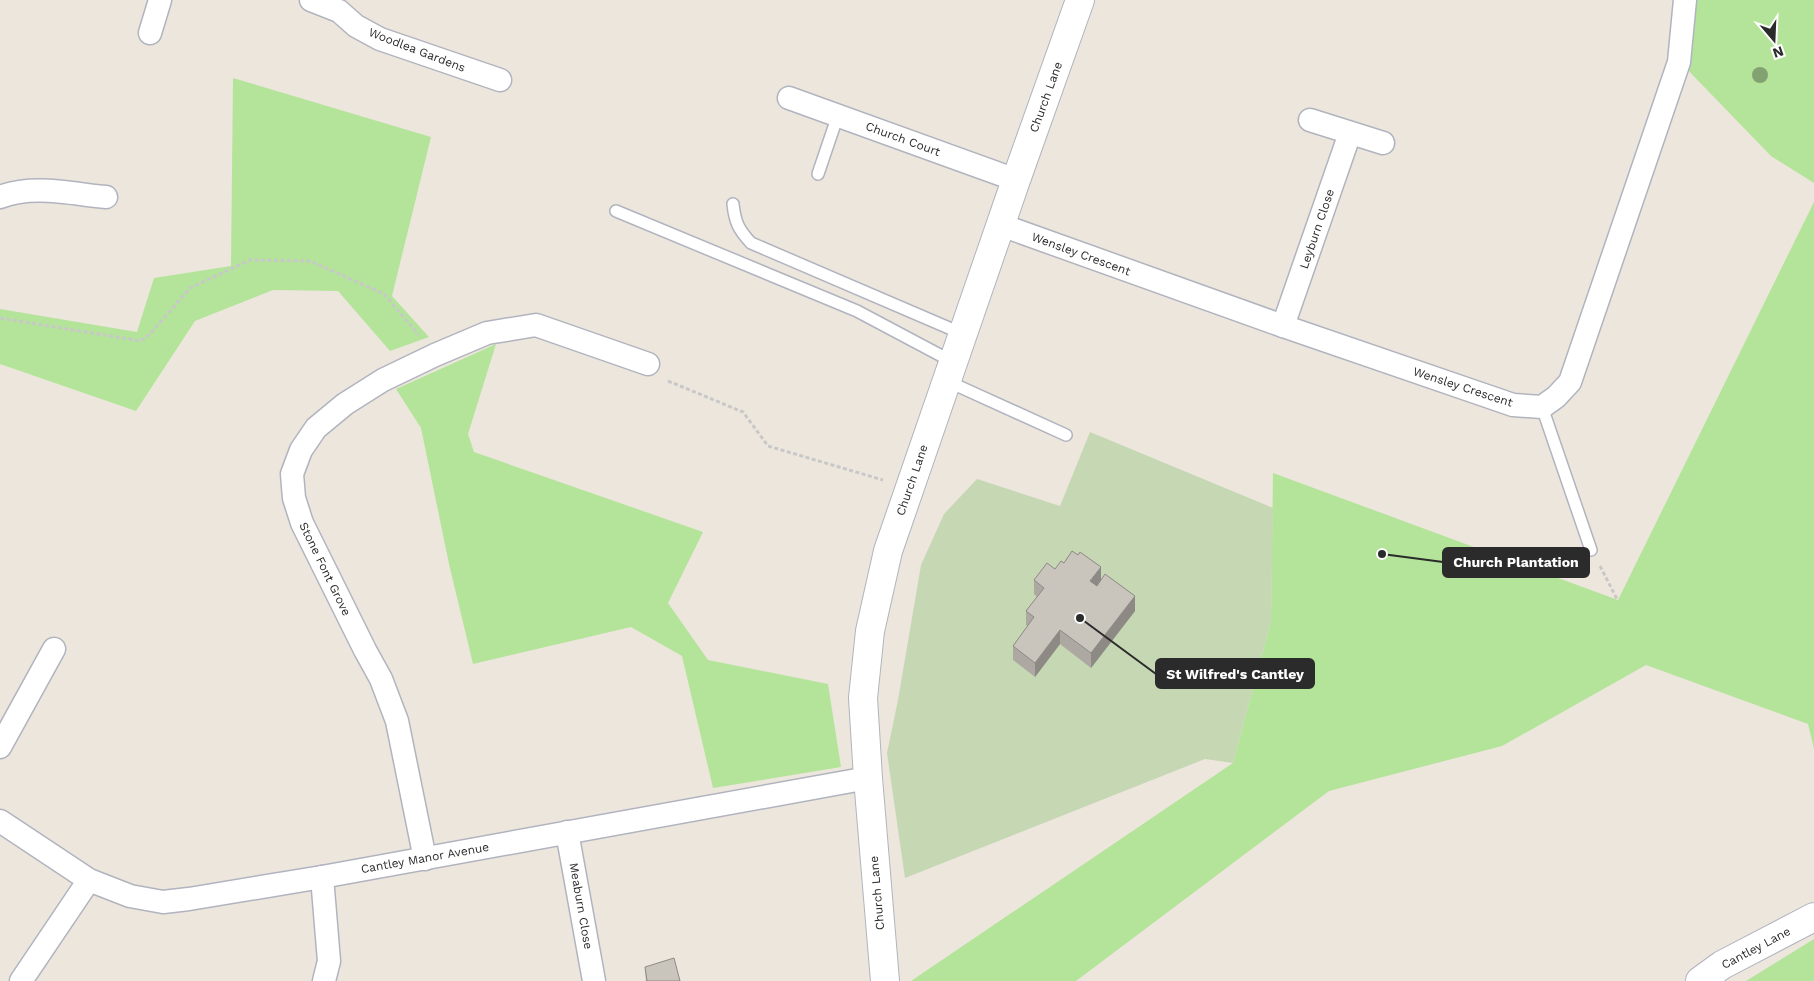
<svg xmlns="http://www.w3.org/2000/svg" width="1814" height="981" font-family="'Work Sans',sans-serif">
<rect width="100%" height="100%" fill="#ede6dd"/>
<g fill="#b3e499">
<polygon points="1686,0 1814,0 1814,183 1771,156 1680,62"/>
<polygon points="233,78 431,137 392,296 429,337 390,351 338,291 273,290 195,321 136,411 0,364 0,309 137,332 154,278 231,266"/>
<polygon points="1814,202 1814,749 1808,724 1646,665 1502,746 1329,791 1076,981 911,981 1233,763 1271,621 1273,473 1618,600"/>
<polygon points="496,344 468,434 474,452 703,532 668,603 708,660 828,684 841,767 713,788 682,656 631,627 473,664 449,564 421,428 396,389"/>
<polygon points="1814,939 1814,981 1746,981"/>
</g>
<polygon fill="#c6d7b4" points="1090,432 1273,508 1271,621 1233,763 1205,759 905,878 887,753 898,700 921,565 944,514 977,479 1060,506"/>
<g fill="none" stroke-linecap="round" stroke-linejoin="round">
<g stroke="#b1b4bf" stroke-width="14">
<g id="lane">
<polyline points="818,174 838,115"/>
<path d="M 733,204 C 735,223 739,230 751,243 L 963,334"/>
<polyline points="616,211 857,311 953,362"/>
<polyline points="947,381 1066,435"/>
<polyline points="1542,407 1591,550"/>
</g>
</g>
<g stroke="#b1b4bf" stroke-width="25">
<g id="street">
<polyline points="311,0 339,11 356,26 380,39 500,80"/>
<polyline points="150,33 160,0"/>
<polyline points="789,98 1016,180"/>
<polyline points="1310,120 1383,143"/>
<path d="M 0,197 C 33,184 72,194 106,197"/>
<polyline points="1001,225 1283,326 1513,405 1542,407 1556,397 1570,382 1679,62 1685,0"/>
<polyline points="1283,326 1350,133"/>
<polyline points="0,747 54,649"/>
<polyline points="0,821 89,880 130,896 163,902 189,899 322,877 868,778"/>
<polyline points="567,832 594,981"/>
<polyline points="425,859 397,721 381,679 365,650 302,523 294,498 292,474 301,450 316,428 345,404 383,380 435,355 487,333 536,325 648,364"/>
<polyline points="322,877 329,961 324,981"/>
<polyline points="21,981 89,880"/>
</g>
</g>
<g stroke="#b1b4bf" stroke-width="30">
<g id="secondary">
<polyline points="885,981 868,778 863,698 870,631 888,551 1016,180 1080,0"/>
<polyline points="1700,981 1722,965 1814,917"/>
</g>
</g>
<g stroke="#c8c8c8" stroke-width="3" stroke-dasharray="4 2.5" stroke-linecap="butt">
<polyline points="0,318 141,341 150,334 190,288 250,260 310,261 384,294 419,335"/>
<polyline points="668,381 743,412 768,446 883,480"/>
<polyline points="1600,566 1618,601"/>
</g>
<use href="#lane" stroke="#fff" stroke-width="11"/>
<use href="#street" stroke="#fff" stroke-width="22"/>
<use href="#secondary" stroke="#fff" stroke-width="28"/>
</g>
<circle fill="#82a271" cx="1760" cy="75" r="8"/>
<g fill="#ada9a2">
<polygon points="1055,569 1101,581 1135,611 1091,668 1060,644 1035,677 1013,660 1013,646 1028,626 1026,625 1026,611 1037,597 1034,594 1034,580"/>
<polygon points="645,967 680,981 646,981"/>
</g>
<g fill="#8d8984">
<polygon points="1101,567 1101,581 1090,595 1090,581"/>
<polygon points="1135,596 1135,611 1091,668 1091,653"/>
<polygon points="1060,630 1060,644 1035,677 1035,663"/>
</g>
<g fill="#c9c4bc" stroke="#8d8984">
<polygon points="1072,551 1078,555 1080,552 1101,567 1090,581 1097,586 1105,574 1135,596 1091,653 1060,630 1035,663 1013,646 1034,617 1026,611 1044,588 1034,580 1047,563 1055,569 1061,561 1064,563"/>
<polygon points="674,958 680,981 647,981 645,967"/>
</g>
<g text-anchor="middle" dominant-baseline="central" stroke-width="4.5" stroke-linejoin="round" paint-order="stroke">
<g font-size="12" fill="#2b2b2b" stroke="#fff">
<text transform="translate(417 50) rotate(21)">Woodlea Gardens</text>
<text transform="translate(1046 97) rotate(-70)">Church Lane</text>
<text transform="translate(903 139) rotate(20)">Church Court</text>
<text transform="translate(1317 229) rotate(-71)">Leyburn Close</text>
<text transform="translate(1081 254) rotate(20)">Wensley Crescent</text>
<text transform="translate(1463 387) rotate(18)">Wensley Crescent</text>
<text transform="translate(912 480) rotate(-71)">Church Lane</text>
<text transform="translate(325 569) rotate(64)">Stone Font Grove</text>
<text transform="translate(425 858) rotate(-10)">Cantley Manor Avenue</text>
<text transform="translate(877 893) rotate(-95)">Church Lane</text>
<text transform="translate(581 906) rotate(80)">Meaburn Close</text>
<text transform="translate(1756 948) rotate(-28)">Cantley Lane</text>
</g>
</g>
<path fill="none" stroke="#2b2b2b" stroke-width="2" d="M1382 554L1443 562M1080 618L1156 674"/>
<g fill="#2b2b2b" stroke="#fff" stroke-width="2">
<circle cx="1382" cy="554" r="5"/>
<circle cx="1080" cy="618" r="5"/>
</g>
<g fill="#2b2b2b" stroke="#2b2b2b" stroke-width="2">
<rect x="1443" y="548" width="146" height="29" rx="5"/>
<rect x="1156" y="659" width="158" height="29" rx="5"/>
</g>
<g font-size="14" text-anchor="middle" font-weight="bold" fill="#fff">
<text x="1516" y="567">Church Plantation</text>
<text x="1235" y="679">St Wilfred's Cantley</text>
</g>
<g transform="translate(1774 40) rotate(161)" stroke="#ffffff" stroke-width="4" paint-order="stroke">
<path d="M0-4L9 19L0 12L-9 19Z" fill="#2b2b2b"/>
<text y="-8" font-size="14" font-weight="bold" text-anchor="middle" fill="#2b2b2b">N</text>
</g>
</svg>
